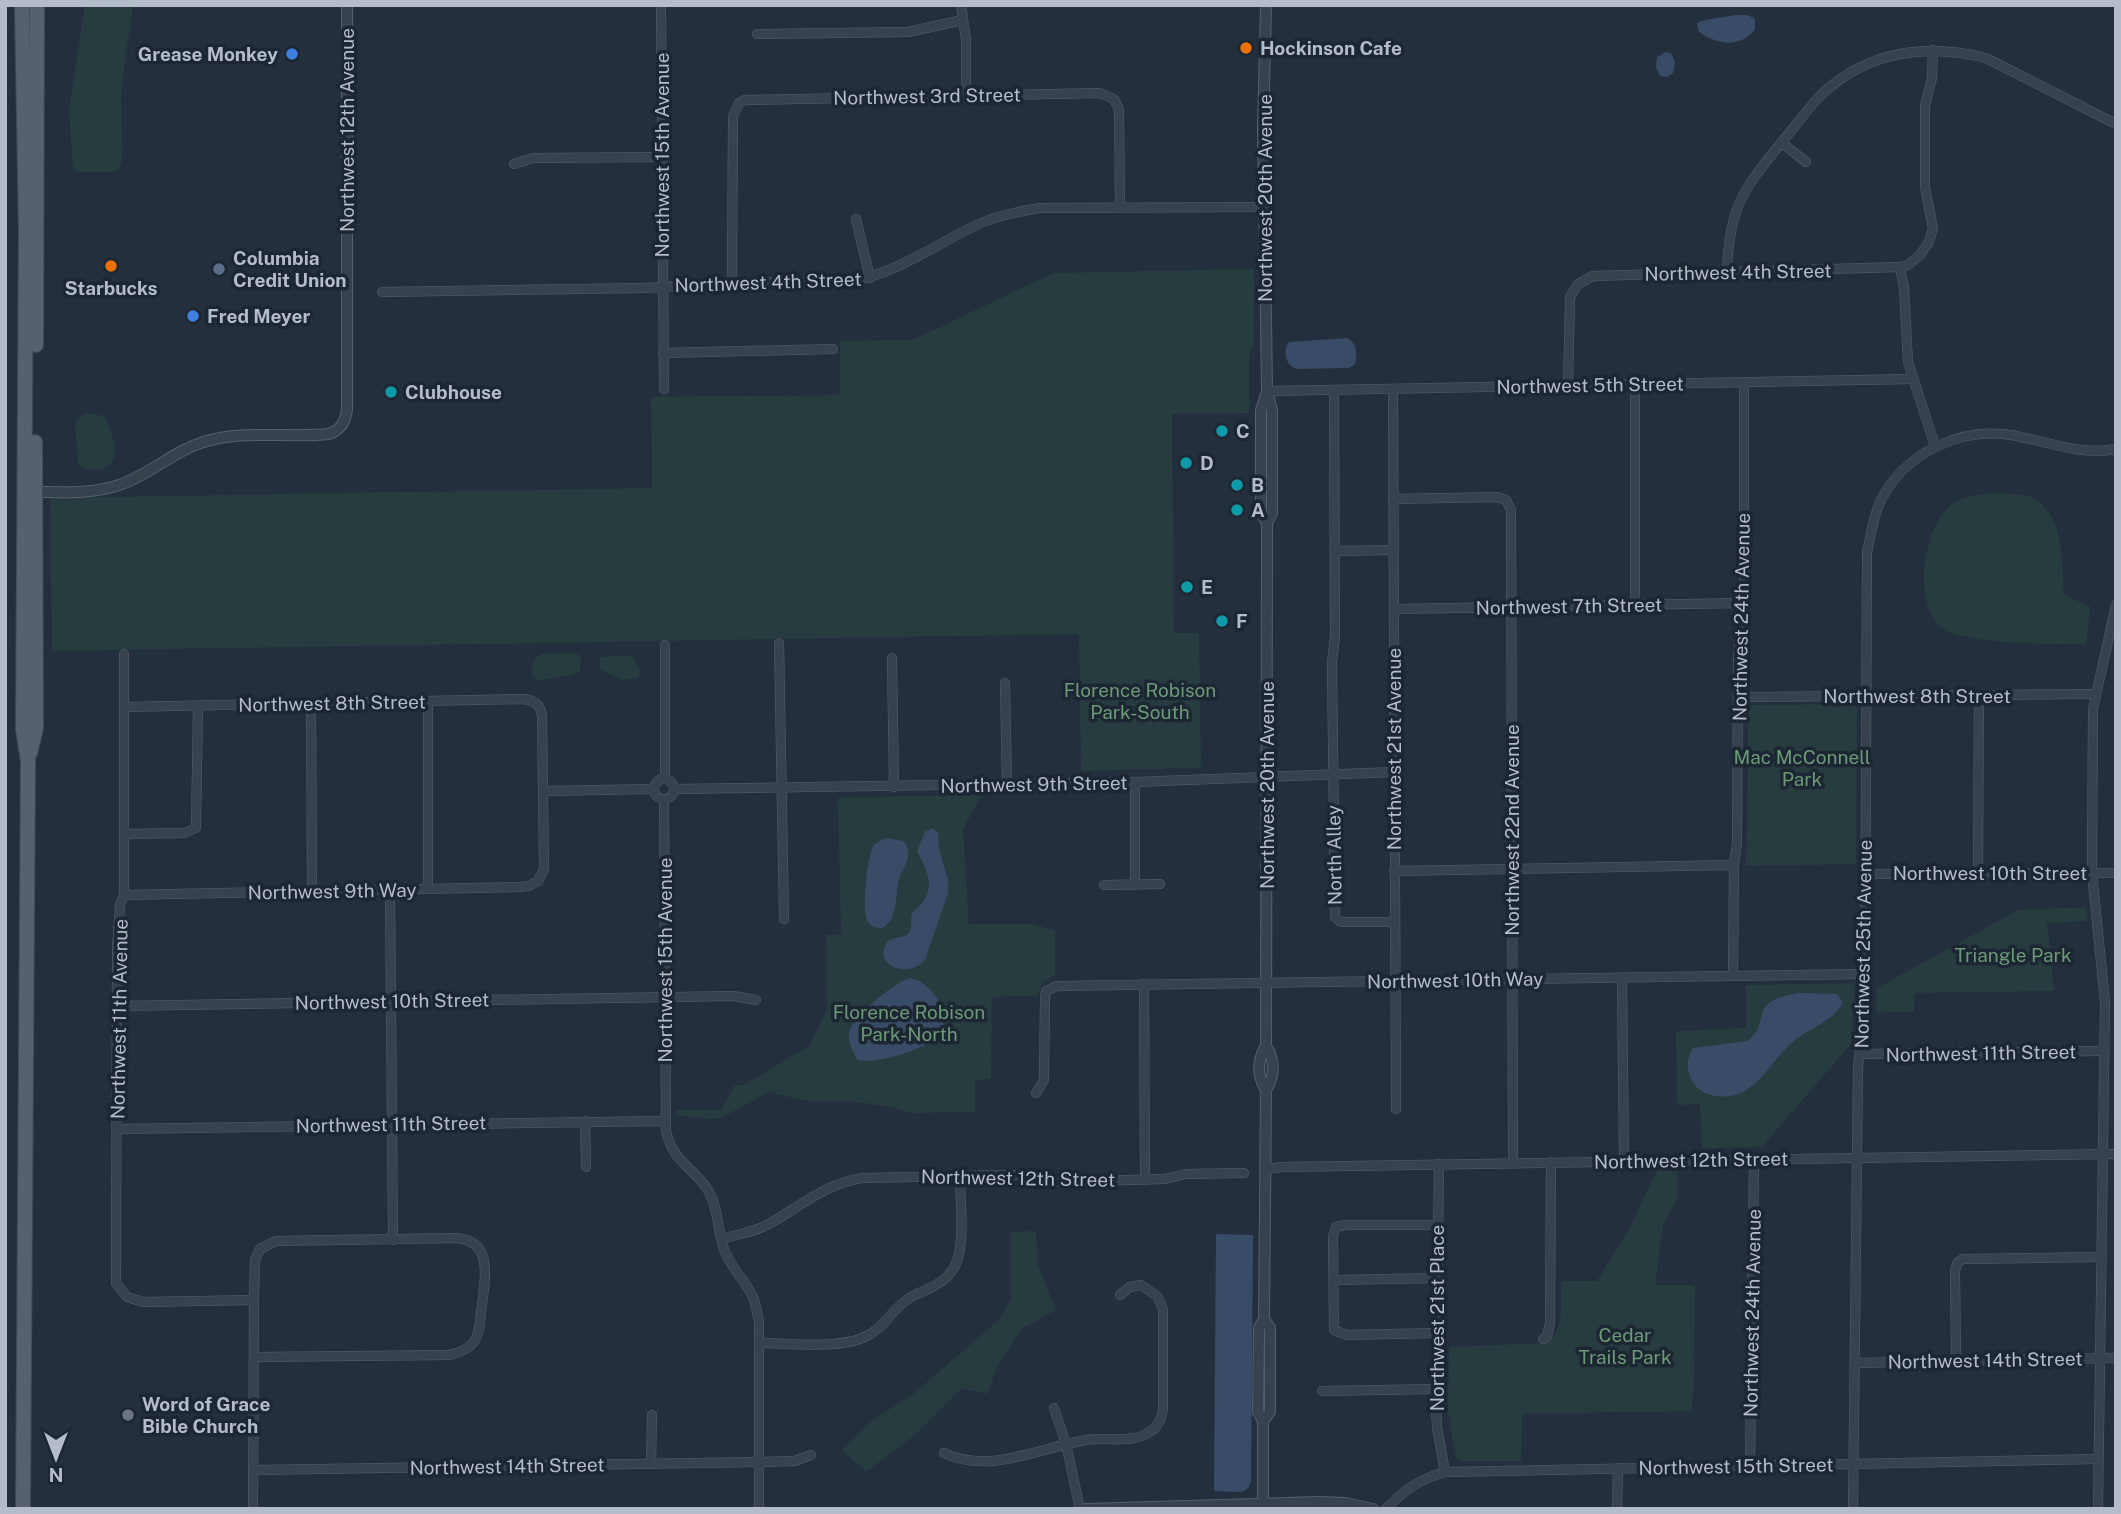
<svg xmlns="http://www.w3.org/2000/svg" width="2121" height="1514" font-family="'Public Sans',sans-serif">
<rect width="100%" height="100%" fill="#242f3e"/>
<g fill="#263c3f">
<polygon points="85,5 133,5 121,91 122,160 119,169 114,172 77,172 73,169 69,109"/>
<polygon points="1254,269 1254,345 1249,356 1249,413 1172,414 1174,633 1199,633 1201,768 1081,771 1079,634 52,651 50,498 652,488 651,397 840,395 840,341 913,340 1053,273"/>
<path d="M 83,414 C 89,414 99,413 105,418 C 110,423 111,432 113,439 C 119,464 109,472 83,469 L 78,464 L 75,423 Z"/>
<path d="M 2000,493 C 2011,495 2029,493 2038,501 C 2065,521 2062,566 2064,595 L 2090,606 L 2086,645 C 2055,643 1966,645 1943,629 C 1911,606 1923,524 1953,503 C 1966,494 1985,494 2000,493 Z"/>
<polygon points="574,653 581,656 580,671 573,675 540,680 536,679 531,673 535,658 542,654"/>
<polygon points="625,655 633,657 640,671 638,678 622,680 600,669 600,659 602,657"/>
<polygon points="1853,704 1857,708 1856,864 1745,866 1747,845 1748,708 1752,705"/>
<polygon points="982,794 963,829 969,924 1033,924 1055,931 1055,975 1043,982 1037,996 992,997 991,1079 975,1080 975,1112 911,1113 891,1107 857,1102 805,1101 769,1092 723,1117 713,1119 676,1116 676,1110 721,1110 735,1085 744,1085 809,1046 827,1009 826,935 841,934 838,798"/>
<polygon points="2086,907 2088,921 2047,923 2054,991 1914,993 1914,1012 1876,1013 1877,988 2018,910"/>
<polygon points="1855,983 1851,1044 1762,1147 1702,1148 1700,1104 1677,1105 1676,1031 1746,1028 1746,985"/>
<path d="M 1677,1169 L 1677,1199 L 1663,1225 L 1655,1285 L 1695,1285 L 1694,1387 L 1691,1411 L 1522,1414 L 1521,1461 L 1460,1461 L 1456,1458 L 1448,1411 L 1449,1347 L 1545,1343 C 1566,1333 1560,1302 1561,1281 L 1597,1281 L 1631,1225 L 1657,1170 Z"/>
<polygon points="1036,1231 1038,1266 1056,1310 1021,1329 997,1367 987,1394 962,1388 914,1436 866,1472 842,1450 870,1422 913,1394 999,1320 1011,1299 1011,1232"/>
</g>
<g fill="#394c67">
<path d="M 1735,15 L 1748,15 L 1755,19 L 1755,30 C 1739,48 1718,45 1699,32 L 1697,23 C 1707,18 1723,18 1735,15 Z"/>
<polygon points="1666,52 1671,53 1675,62 1673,73 1667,77 1660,76 1656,67 1657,57"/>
<path d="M 1347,338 C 1358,344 1357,353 1355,364 L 1349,368 L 1297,369 C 1286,366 1282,352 1289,342 Z"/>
<path d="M 932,828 L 938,833 L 939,849 L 948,880 L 948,893 L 925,960 C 910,978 874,968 886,944 C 891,935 906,940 910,931 C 912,928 911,919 911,915 C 914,909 920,907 923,902 C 936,885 925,867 917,851 L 925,832 Z"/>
<path d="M 887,838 L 903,841 C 906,845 908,846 908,851 C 910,861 902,869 899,878 C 895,894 899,922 880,929 C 874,927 870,926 867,920 C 862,910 867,856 873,847 C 876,842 881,840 887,838 Z"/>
<path d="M 910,978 C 922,980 930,988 936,997 C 943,1007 947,1023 939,1034 C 929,1049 875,1065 858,1060 C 853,1052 848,1043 849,1033 C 851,1017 895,982 910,978 Z"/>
<path d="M 1800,993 L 1837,994 L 1843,1002 C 1835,1020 1811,1028 1796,1039 C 1768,1060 1756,1105 1711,1095 C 1703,1093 1694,1087 1691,1079 C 1686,1068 1687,1057 1693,1048 L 1747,1041 C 1774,1023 1743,1001 1800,993 Z"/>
<polygon points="1216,1234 1253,1235 1251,1482 1248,1488 1242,1492 1214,1491"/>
</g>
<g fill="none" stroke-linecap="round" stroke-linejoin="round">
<g stroke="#565f6c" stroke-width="10">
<g id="minor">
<polyline points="661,5 664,389"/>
<polyline points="961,5 966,40 966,95"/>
<polyline points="757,34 908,32 963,20"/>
<polyline points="1933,50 1932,78 1925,106 1925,187 1933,228 1929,242 1920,255 1908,265 1900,267 1904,288 1908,362 1935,446"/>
<polyline points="1782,143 1806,162"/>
<polyline points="514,164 533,158 663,157"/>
<polyline points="856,219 870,278"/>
<path d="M 1727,272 C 1729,208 1742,191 1781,143 C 1795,127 1807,109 1822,94 C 1868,51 1926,43 1986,58 L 2116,124"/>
<polyline points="732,283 733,116 739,103 745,100 1100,93 1114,99 1119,109 1120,207"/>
<path d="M 382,292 L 644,288 L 732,283 L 851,281 C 901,273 940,240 986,221 C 1004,214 1021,211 1040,208 L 1265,207"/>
<polyline points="663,353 833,349"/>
<polyline points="1568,386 1570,297 1578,284 1593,276 1900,267"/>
<polyline points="1393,389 1396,1109"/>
<polyline points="1334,390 1335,637 1332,662 1335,917 1341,922 1394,922"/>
<polyline points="1267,391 1912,379"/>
<polyline points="1393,499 1497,497 1506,500 1511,510 1513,1163"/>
<polyline points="1335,551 1393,550"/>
<polyline points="1635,604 1635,385"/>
<polyline points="1394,609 1744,603"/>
<polyline points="779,643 784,919"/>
<polyline points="665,645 665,779"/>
<polyline points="124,654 124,895 120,905 117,949 116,1283 127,1297 143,1302 254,1300"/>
<polyline points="892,658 894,787"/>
<polyline points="1005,683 1007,785"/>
<polyline points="1739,697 2095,694"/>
<polyline points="311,703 312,891"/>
<path d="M 124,707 L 525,699 C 535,701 540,705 542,715 L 544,869 L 538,881"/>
<circle cx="664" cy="789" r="10"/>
<polyline points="1135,782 1135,885"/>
<polyline points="674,789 1135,782 1394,772"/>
<polyline points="544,791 654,789"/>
<path d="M 664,799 L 666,1131 C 674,1165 694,1166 709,1192 C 719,1210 717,1230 724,1249 C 730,1267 744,1279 752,1295 C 756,1303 757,1313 759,1321 L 759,1509"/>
<polyline points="124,834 184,833 196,828 198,706"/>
<polyline points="1394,871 1734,865"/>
<polyline points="1978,873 1979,695"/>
<polyline points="1865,874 2116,873"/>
<polyline points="1104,885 1160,884"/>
<polyline points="428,889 428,701"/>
<polyline points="390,890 393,1240"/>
<polyline points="124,895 519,887 529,886 538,881"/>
<polyline points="1733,976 1734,865 1737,844 1738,658 1744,603 1744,383"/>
<polyline points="1622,978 1624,1161"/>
<polyline points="1144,984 1145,1180"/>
<polyline points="117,1006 733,996 756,1000"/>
<polyline points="1860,1054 2102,1051"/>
<polyline points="1036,1093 1044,1080 1045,997 1046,991 1057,986 1865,974"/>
<polyline points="585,1121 586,1167"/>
<polyline points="117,1129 665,1121"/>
<polyline points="1439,1164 1436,1407 1437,1427 1445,1472"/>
<polyline points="1266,1169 1282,1167 2116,1154"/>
<path d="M 722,1239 C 738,1234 755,1232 769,1224 C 801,1206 826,1183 863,1178 L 1010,1175 L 1026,1175 L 1057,1182 L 1165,1179 L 1185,1174 L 1244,1173"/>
<polyline points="1334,1280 1438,1278"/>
<polyline points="1437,1333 1347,1335 1334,1330 1333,1236 1336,1227 1346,1225 1438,1225"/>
<polyline points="1543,1339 1547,1336 1550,1324 1551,1162"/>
<path d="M 760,1343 C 791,1343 845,1351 872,1333 C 887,1323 895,1306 911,1297 C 929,1288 950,1282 957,1261 C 965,1238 960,1200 960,1175"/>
<polyline points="1956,1361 1955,1270 1958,1262 1963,1259 2101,1257"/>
<polyline points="1855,1363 2116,1358"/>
<polyline points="1322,1391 1437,1389"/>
<polyline points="1054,1408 1066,1444 1080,1509"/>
<path d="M 944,1453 C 991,1475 1040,1447 1087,1440 C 1105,1437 1130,1443 1146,1434 C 1157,1429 1162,1419 1163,1408 L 1163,1309 L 1157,1296 L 1141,1285 L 1130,1287 L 1120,1295"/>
<polyline points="651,1464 652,1415"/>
<polyline points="1750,1466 1754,1160"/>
<polyline points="253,1470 760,1462 795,1461 811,1455"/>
<path d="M 253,1509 L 254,1300 L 255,1260 L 260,1249 L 276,1241 L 456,1238 C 494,1241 485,1278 482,1305 C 480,1317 481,1332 473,1343 C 467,1350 458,1353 449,1355 L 254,1357"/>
<path d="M 1386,1509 C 1405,1489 1420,1479 1445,1472 L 2099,1459"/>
<polyline points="1617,1509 1618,1468"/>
<path d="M 1853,1509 L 1858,1068 L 1865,1000 L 1867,552 C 1871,534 1873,517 1881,500 C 1905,453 1960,427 2011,435 C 2046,441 2080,456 2116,449"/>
<polyline points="2098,1509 2105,1002 2092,873 2093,709 2116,605"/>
</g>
</g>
<g stroke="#565f6c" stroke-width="12">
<g id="tertiary">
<polyline points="1267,392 1261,410 1261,513 1267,523"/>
<path d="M 36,492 C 63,492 90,494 116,486 C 149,476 174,450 207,441 C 246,430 289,438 329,434 C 341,430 345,422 347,410 L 347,5"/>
<path d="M 1266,1090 C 1275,1076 1275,1060 1266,1046"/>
<polyline points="1263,1421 1270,1412 1270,1328 1264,1319"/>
<polyline points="1086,1509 1319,1502 1345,1503 1373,1509"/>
<path d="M 1263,1509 L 1263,1421 L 1258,1412 L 1259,1328 L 1264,1319 L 1266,1090 C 1257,1076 1257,1060 1266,1046 L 1267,523 L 1272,513 L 1272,410 L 1267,391 L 1266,319 L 1263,130 L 1266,5"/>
</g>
</g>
<g stroke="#414a57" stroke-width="16">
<g id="primary">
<polyline points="22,5 26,231 23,729 28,761 23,1509"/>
<polyline points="36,345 37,5"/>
<polyline points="30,753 36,728 35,442"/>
</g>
</g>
<use href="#minor" stroke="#38414e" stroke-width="9"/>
<use href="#tertiary" stroke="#38414e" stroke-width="10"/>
<use href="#primary" stroke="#56606e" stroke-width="14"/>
</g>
<g fill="#e8710a" stroke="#1d2633" stroke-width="2.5">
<circle cx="1246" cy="48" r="7"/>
<circle cx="111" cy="266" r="7"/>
</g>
<g fill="#3f7fe0" stroke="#1d2633" stroke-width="2.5">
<circle cx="292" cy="54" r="7"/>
<circle cx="193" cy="316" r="7"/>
</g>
<circle fill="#5c6f8a" stroke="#1d2633" stroke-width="2.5" cx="219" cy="269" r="7"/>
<g fill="#0f9aa8" stroke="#1d2633" stroke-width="2.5">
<circle cx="391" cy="392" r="7"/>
<circle cx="1222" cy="431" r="7"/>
<circle cx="1186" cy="463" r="7"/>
<circle cx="1237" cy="485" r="7"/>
<circle cx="1237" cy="510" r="7"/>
<circle cx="1187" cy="587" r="7"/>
<circle cx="1222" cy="621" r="7"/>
</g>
<circle fill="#6b7280" stroke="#1d2633" stroke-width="2.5" cx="128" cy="1415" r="7"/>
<g text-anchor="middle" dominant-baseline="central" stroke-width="7" stroke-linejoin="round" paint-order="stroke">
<g font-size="19" font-weight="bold" fill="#b4bcc9" stroke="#1d2633" text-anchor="start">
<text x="1260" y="48">Hockinson Cafe</text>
<text x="278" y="54" text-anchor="end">Grease Monkey</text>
<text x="233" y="258">Columbia<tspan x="233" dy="22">Credit Union</tspan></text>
<text x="111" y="288" text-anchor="middle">Starbucks</text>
<text x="207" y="316">Fred Meyer</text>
<text x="405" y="392">Clubhouse</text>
<text x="1236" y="431">C</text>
<text x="1200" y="463">D</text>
<text x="1251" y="485">B</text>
<text x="1251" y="510">A</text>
<text x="1201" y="587">E</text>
<text x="1236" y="621">F</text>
<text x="142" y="1404">Word of Grace<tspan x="142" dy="22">Bible Church</tspan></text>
</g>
<g font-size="19" fill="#b4bcc9" stroke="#1d2633">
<text transform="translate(927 96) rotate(-1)">Northwest 3rd Street</text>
<text transform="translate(347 130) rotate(-90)">Northwest 12th Avenue</text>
<text transform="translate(662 155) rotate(-90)">Northwest 15th Avenue</text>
<text transform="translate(1265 198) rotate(-90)">Northwest 20th Avenue</text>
<text transform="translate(1738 272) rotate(-1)">Northwest 4th Street</text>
<text transform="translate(768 282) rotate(-2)">Northwest 4th Street</text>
<text transform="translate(1590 385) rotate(-1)">Northwest 5th Street</text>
<text transform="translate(1569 606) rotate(-1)">Northwest 7th Street</text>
<text transform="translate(1741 617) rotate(-89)">Northwest 24th Avenue</text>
<text x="1917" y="696">Northwest 8th Street</text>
<text transform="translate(332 703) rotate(-1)">Northwest 8th Street</text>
<text transform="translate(1394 749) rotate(-90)">Northwest 21st Avenue</text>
<text transform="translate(1034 784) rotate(-1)">Northwest 9th Street</text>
<text transform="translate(1267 785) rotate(-90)">Northwest 20th Avenue</text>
<text transform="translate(1512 830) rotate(-90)">Northwest 22nd Avenue</text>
<text transform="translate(1334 855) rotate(-91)">North Alley</text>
<text x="1990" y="873">Northwest 10th Street</text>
<text transform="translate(332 891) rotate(-1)">Northwest 9th Way</text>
<text transform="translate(1863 944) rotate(-89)">Northwest 25th Avenue</text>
<text transform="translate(665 960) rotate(-90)">Northwest 15th Avenue</text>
<text transform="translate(1455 980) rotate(-1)">Northwest 10th Way</text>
<text transform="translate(392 1001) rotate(-1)">Northwest 10th Street</text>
<text transform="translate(119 1019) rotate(-89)">Northwest 11th Avenue</text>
<text transform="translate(1981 1053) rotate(-1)">Northwest 11th Street</text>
<text transform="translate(391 1124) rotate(-1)">Northwest 11th Street</text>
<text transform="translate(1691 1160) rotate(-1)">Northwest 12th Street</text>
<text transform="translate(1018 1178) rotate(1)">Northwest 12th Street</text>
<text transform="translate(1752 1313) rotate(-89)">Northwest 24th Avenue</text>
<text transform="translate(1437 1318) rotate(-90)">Northwest 21st Place</text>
<text transform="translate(1985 1360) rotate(-1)">Northwest 14th Street</text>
<text transform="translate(507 1466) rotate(-1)">Northwest 14th Street</text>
<text transform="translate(1736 1466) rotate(-1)">Northwest 15th Street</text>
</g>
<g font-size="19" fill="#6b9a76" stroke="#1d2633">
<text x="1140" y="690">Florence Robison<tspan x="1140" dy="22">Park-South</tspan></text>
<text x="1802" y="757">Mac McConnell<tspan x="1802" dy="22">Park</tspan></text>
<text x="2013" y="955">Triangle Park</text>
<text x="909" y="1012">Florence Robison<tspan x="909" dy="22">Park-North</tspan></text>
<text x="1625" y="1335">Cedar<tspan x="1625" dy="22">Trails Park</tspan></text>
</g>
</g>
<rect width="2121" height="1514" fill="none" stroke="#b4bcc9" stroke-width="14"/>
<g transform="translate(56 1458) rotate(180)" stroke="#1d2633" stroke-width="5" paint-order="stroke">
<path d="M0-5L12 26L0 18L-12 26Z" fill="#b4bcc9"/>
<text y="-10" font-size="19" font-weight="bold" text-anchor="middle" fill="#b4bcc9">N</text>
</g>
</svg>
